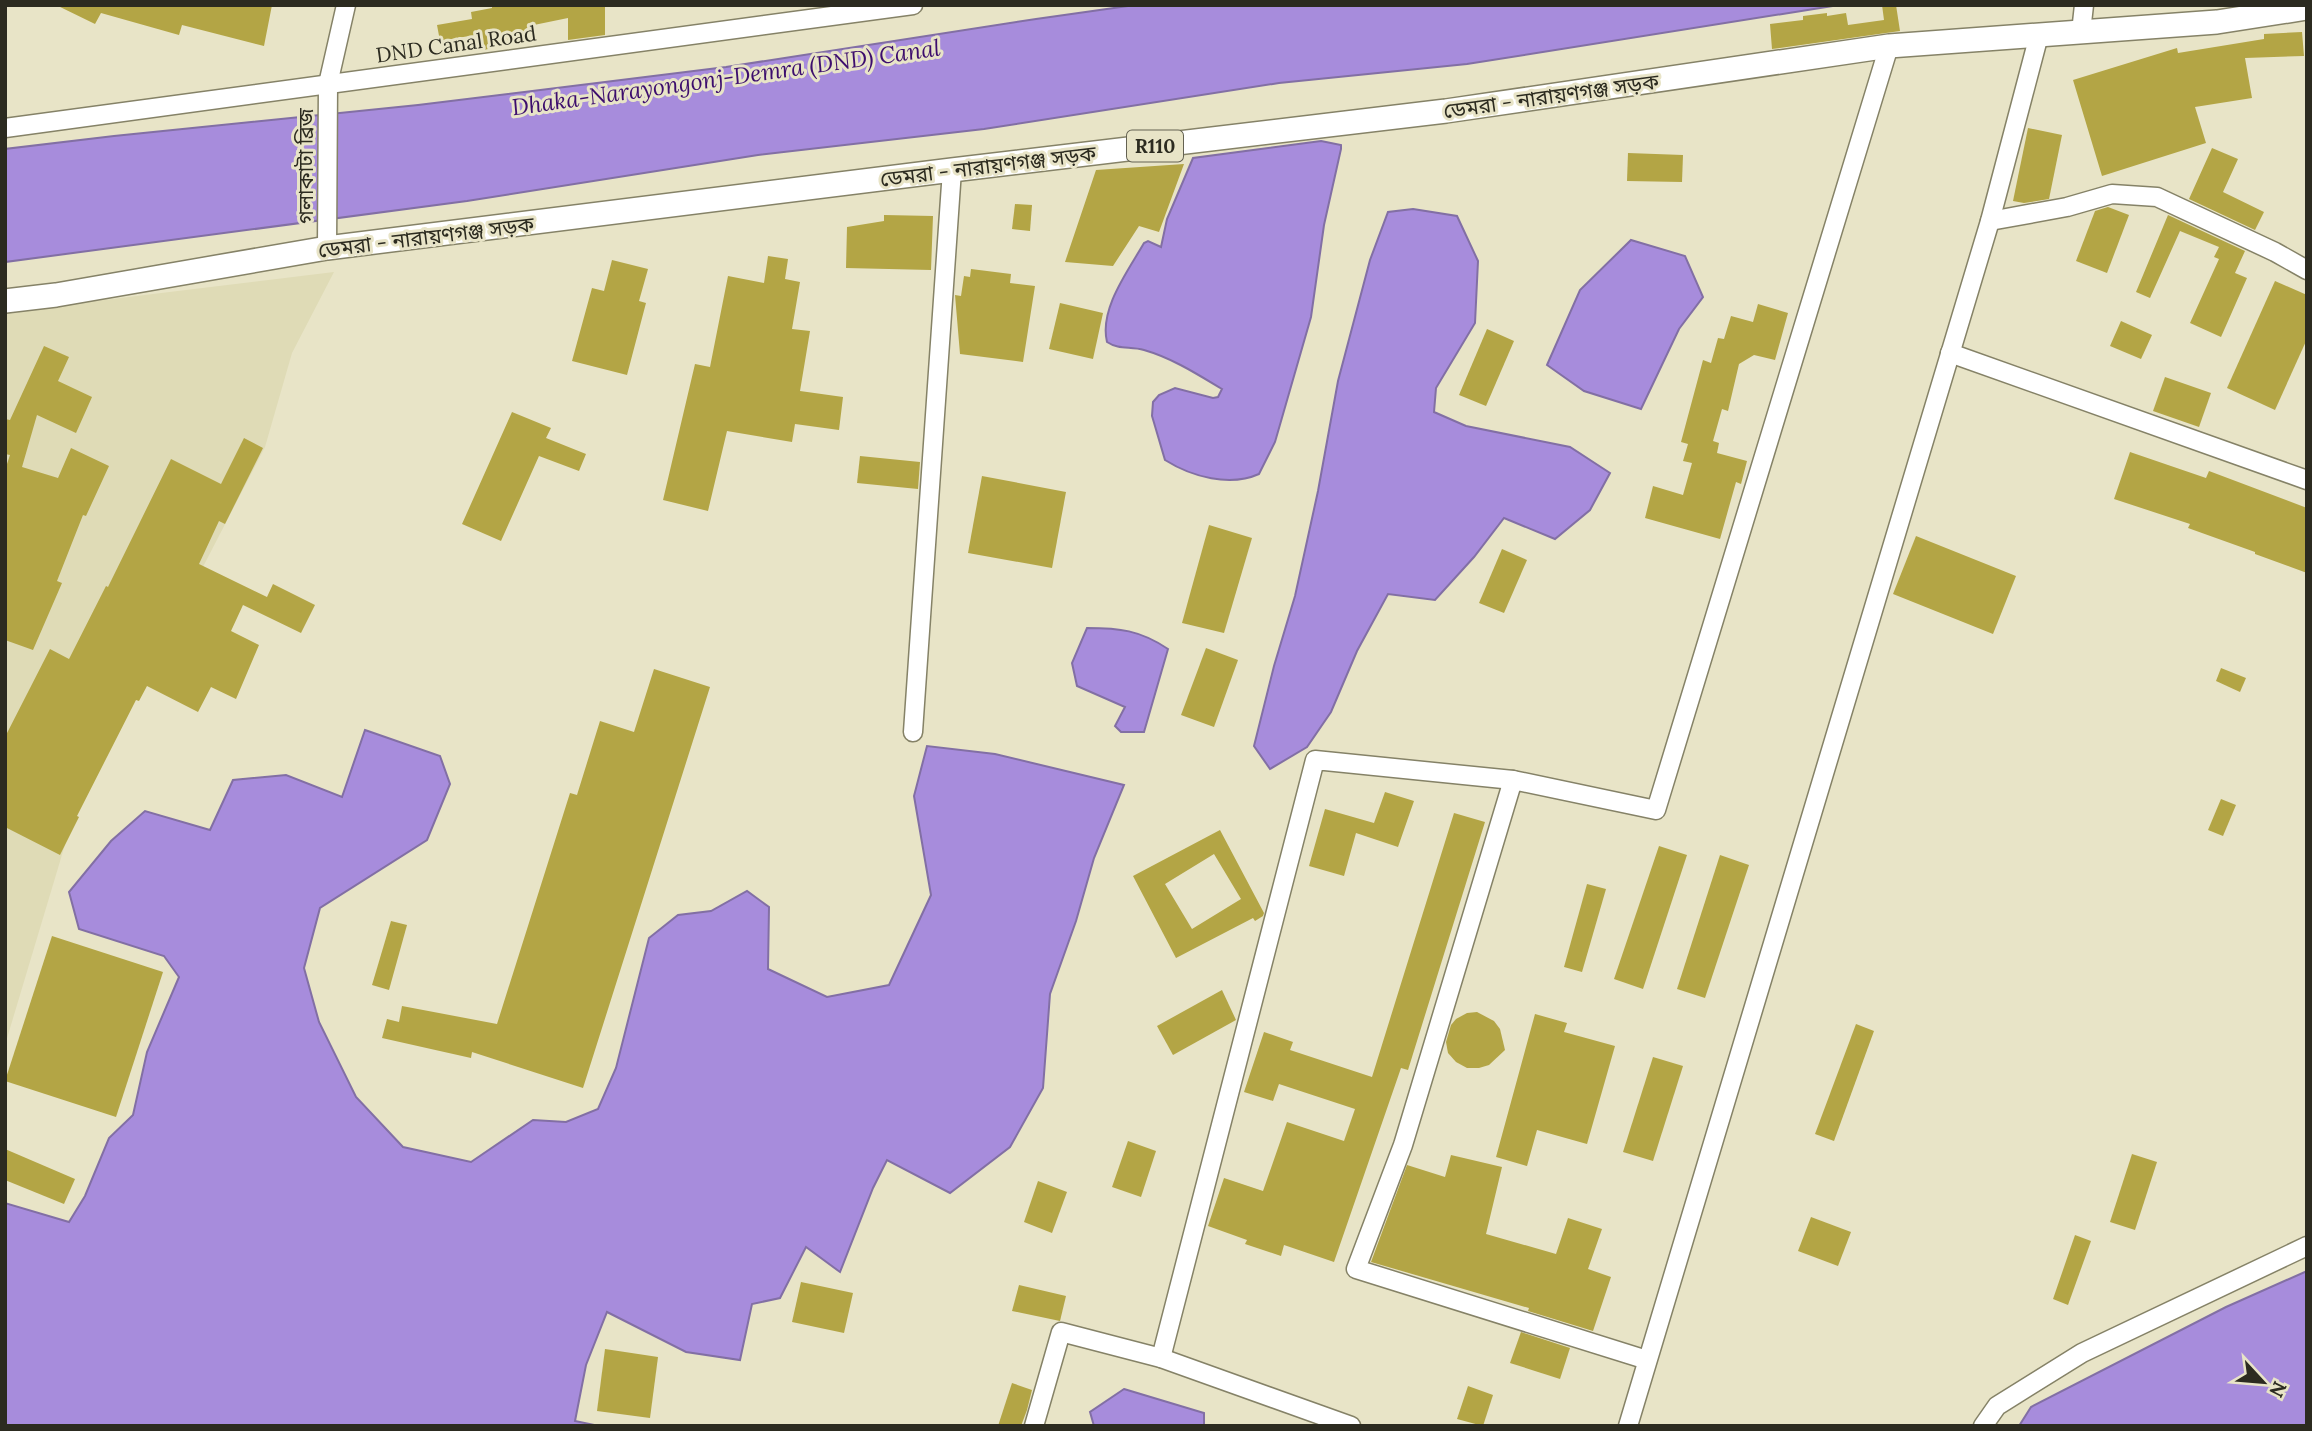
<svg xmlns="http://www.w3.org/2000/svg" width="2312" height="1431" font-family="Lora,'Noto Sans Bengali',serif">
<rect width="100%" height="100%" fill="#e8e4c7"/>
<polygon fill="#dfdbb6" points="334,272 292,353 265,447 73,818 5,1045 5,312"/>
<g fill="#a78cdc" stroke="#826fa4" stroke-width="2">
<polygon points="1135,5 1839,5 1467,64 1279,83 984,129 758,155 467,201 5,262 5,149 114,136 418,105 726,67 1036,19"/>
<path d="M 1321,141 L 1341,145 L 1341,149 L 1324,225 L 1311,317 L 1275,442 L 1259,474 C 1230,487 1192,477 1165,460 L 1152,416 L 1153,402 L 1159,395 L 1175,388 L 1213,398 L 1218,397 L 1222,389 C 1197,374 1172,358 1144,350 C 1130,346 1119,350 1107,342 C 1099,309 1128,271 1144,243 L 1148,241 L 1161,247 L 1167,219 L 1193,158 Z"/>
<polygon points="1413,209 1457,216 1478,261 1475,323 1436,388 1434,412 1466,426 1570,447 1610,473 1590,510 1555,539 1504,518 1474,557 1435,600 1388,594 1357,651 1331,712 1307,747 1270,769 1254,746 1274,666 1295,596 1318,491 1338,381 1370,260 1388,212"/>
<polygon points="1631,240 1685,256 1703,297 1679,329 1641,409 1584,391 1547,365 1580,290"/>
<path d="M 1087,628 C 1119,628 1140,630 1168,649 L 1144,732 L 1121,732 L 1115,726 L 1125,707 L 1077,686 L 1072,663 Z"/>
<polygon points="365,730 440,756 450,784 427,840 320,908 304,968 319,1022 356,1097 403,1147 471,1162 533,1120 566,1122 598,1109 616,1068 649,938 678,915 711,911 747,891 769,907 768,969 827,997 889,985 931,895 914,796 927,746 995,754 1124,785 1094,858 1076,921 1050,994 1043,1088 1010,1147 950,1193 887,1160 873,1188 840,1272 806,1247 780,1298 752,1304 740,1360 686,1352 607,1312 586,1365 575,1421 599,1426 5,1426 5,1203 69,1222 85,1196 109,1138 133,1115 147,1052 179,977 164,956 79,929 69,892 111,841 145,811 210,830 233,780 286,775 342,797"/>
<polygon points="2307,1271 2307,1426 2019,1426 2031,1407 2226,1307"/>
<polygon points="1124,1389 1204,1413 1204,1426 1094,1426 1090,1412"/>
</g>
<g fill="#b3a545" fill-rule="evenodd">
<polygon points="56,5 272,5 264,46 182,25 179,35 101,13 95,24"/>
<polygon points="492,5 605,5 605,35 568,40 568,18 529,26 530,40 479,51 475,35 440,41 437,25 472,19 471,12 492,8"/>
<polygon points="1882,5 1896,5 1900,31 1772,49 1770,24 1803,20 1803,16 1827,13 1827,16 1846,13 1848,25 1884,20"/>
<polygon points="2302,32 2304,56 2245,58 2252,98 2195,107 2206,143 2102,176 2073,80 2177,48 2178,53 2264,39 2264,34"/>
<polygon points="2028,128 2062,135 2049,199 2024,203 2013,201"/>
<polygon points="2212,148 2238,159 2223,192 2264,212 2255,230 2189,199"/>
<polygon points="1628,153 1683,155 1682,182 1627,181"/>
<polygon points="1184,164 1159,232 1139,226 1113,266 1065,262 1096,170"/>
<polygon points="1015,204 1032,205 1030,231 1012,229"/>
<polygon points="2108,207 2129,215 2107,273 2076,261 2095,211"/>
<polygon points="884,215 933,216 931,270 846,268 847,227 884,221"/>
<polygon points="2168,215 2245,251 2235,273 2247,278 2221,337 2190,323 2219,259 2214,257 2219,247 2180,231 2150,298 2136,292"/>
<polygon points="768,256 788,259 785,279 800,282 792,329 810,331 800,391 843,397 839,430 795,424 792,442 727,431 708,511 663,500 695,364 710,367 728,276 764,283"/>
<polygon points="612,260 648,269 639,301 646,303 627,375 572,361 592,288 604,291"/>
<polygon points="971,269 1011,274 1010,283 1035,286 1023,362 960,354 955,295 961,296 964,276 970,277"/>
<polygon points="2275,281 2307,295 2307,339 2275,410 2227,388"/>
<polygon points="1060,303 1103,313 1093,359 1049,349"/>
<polygon points="1758,304 1788,313 1775,360 1754,355 1739,364 1728,411 1722,409 1713,441 1719,443 1717,453 1747,461 1741,484 1736,482 1720,539 1645,518 1653,486 1683,495 1692,463 1683,461 1688,444 1681,442 1703,360 1711,363 1718,338 1724,339 1731,316 1753,322"/>
<polygon points="2121,321 2152,335 2141,359 2110,346"/>
<polygon points="1487,329 1514,341 1486,406 1459,395"/>
<polygon points="44,346 69,357 58,381 92,397 76,433 37,415 22,467 58,478 71,448 109,466 86,516 83,515 57,581 62,583 33,650 5,640 5,470 10,455 5,454 5,419 10,420"/>
<polygon points="2165,377 2211,393 2199,427 2153,411"/>
<polygon points="512,412 551,428 546,438 586,454 579,471 539,456 501,541 462,524"/>
<polygon points="244,438 263,448 225,524 219,521 199,564 267,597 273,584 315,605 301,633 243,605 231,631 259,645 236,699 211,687 198,712 147,686 139,701 136,700 77,816 79,817 60,855 5,827 5,737 50,649 69,659 106,586 108,587 171,459 221,484"/>
<polygon points="2130,452 2206,478 2209,471 2307,508 2307,573 2255,554 2255,552 2188,528 2190,524 2114,499"/>
<polygon points="860,456 920,462 918,489 857,483"/>
<polygon points="982,476 1066,492 1052,568 968,553"/>
<polygon points="1209,525 1252,538 1224,633 1182,623"/>
<polygon points="1916,536 2016,576 1993,634 1893,594"/>
<polygon points="1502,549 1527,560 1504,613 1479,603"/>
<polygon points="1206,648 1238,660 1214,727 1181,715"/>
<polygon points="2221,668 2246,678 2240,692 2216,681"/>
<polygon points="654,669 710,687 583,1088 472,1052 471,1058 382,1038 387,1019 399,1022 402,1006 497,1024 570,793 577,795 600,721 634,732"/>
<polygon points="1385,792 1414,801 1398,847 1356,833 1344,876 1309,866 1325,809 1374,823"/>
<polygon points="2221,799 2236,805 2223,836 2208,830"/>
<polygon points="1454,813 1485,822 1408,1070 1401,1068 1334,1262 1284,1245 1281,1256 1245,1244 1247,1240 1208,1226 1224,1178 1263,1191 1287,1122 1344,1141 1355,1109 1279,1084 1273,1101 1244,1092 1264,1032 1293,1042 1290,1050 1372,1077"/>
<path d="M 1220,830 L 1264,913 L 1263,916 L 1255,921 L 1253,918 L 1176,958 L 1133,876 ZM 1214,854 L 1241,899 L 1192,929 L 1165,884 Z"/>
<polygon points="1659,846 1687,855 1643,989 1614,979"/>
<polygon points="1720,855 1749,865 1705,998 1677,989"/>
<polygon points="1587,884 1606,889 1582,972 1564,967"/>
<polygon points="391,921 407,925 389,990 372,985"/>
<polygon points="52,936 163,972 116,1117 5,1081"/>
<polygon points="1222,990 1236,1020 1173,1055 1157,1026"/>
<polygon points="1477,1012 1494,1021 1500,1029 1505,1050 1489,1065 1479,1068 1467,1068 1456,1062 1448,1053 1446,1042 1451,1025 1456,1019 1467,1013"/>
<polygon points="1535,1014 1567,1023 1564,1032 1615,1046 1587,1144 1537,1130 1527,1166 1496,1157"/>
<polygon points="1856,1024 1874,1031 1834,1141 1815,1134"/>
<polygon points="1653,1057 1683,1066 1653,1161 1623,1152"/>
<polygon points="1128,1141 1156,1151 1141,1197 1112,1187"/>
<polygon points="5,1149 75,1179 64,1204 5,1180"/>
<polygon points="2132,1154 2157,1162 2135,1230 2110,1222"/>
<polygon points="1451,1155 1502,1167 1486,1234 1556,1254 1568,1218 1602,1229 1588,1269 1611,1277 1593,1331 1528,1311 1529,1308 1371,1262 1407,1165 1445,1177"/>
<polygon points="1038,1181 1067,1192 1052,1233 1024,1222"/>
<polygon points="1811,1217 1851,1232 1838,1266 1798,1251"/>
<polygon points="2075,1235 2091,1241 2068,1305 2053,1299"/>
<polygon points="801,1282 853,1293 844,1333 792,1322"/>
<polygon points="1019,1285 1066,1296 1060,1321 1012,1311"/>
<polygon points="1521,1332 1570,1348 1560,1379 1510,1363"/>
<polygon points="605,1349 658,1357 650,1418 597,1411"/>
<polygon points="1012,1383 1032,1390 1027,1410 1021,1426 998,1426"/>
<polygon points="1468,1386 1493,1395 1483,1426 1457,1419"/>
</g>
<g fill="none" stroke-linecap="round" stroke-linejoin="round">
<g stroke="#858267" stroke-width="21">
<g id="minor">
<polyline points="2081,32 2084,5"/>
<polyline points="5,128 913,5"/>
<polyline points="1990,221 2067,207 2112,194 2157,197 2275,252 2307,270"/>
<polyline points="327,248 328,84 346,5"/>
<polyline points="1950,353 2307,480"/>
<polyline points="913,732 952,170"/>
<polyline points="1161,1358 1315,760 1513,780"/>
<polyline points="1647,1360 1356,1269 1403,1145 1513,780 1656,810 1889,46"/>
<polyline points="1034,1426 1061,1332 1161,1358 1351,1426"/>
<polyline points="1628,1426 1990,221 2039,35"/>
<polyline points="1983,1426 1997,1406 2082,1353 2307,1246"/>
</g>
</g>
<g stroke="#858267" stroke-width="26">
<polyline id="major" points="5,301 56,295 327,248 952,170 1446,111 1889,46 2217,22 2307,8"/>
</g>
<use href="#minor" stroke="#fff" stroke-width="18"/>
<use href="#major" stroke="#fff" stroke-width="23"/>
</g>
<g text-anchor="middle" dominant-baseline="central" stroke-width="6" stroke-linejoin="round" paint-order="stroke">
<rect fill="#e8e4c7" stroke="#646252" stroke-width="2" x="1127" y="130.5" width="56" height="31" rx="5"/>
<g font-size="19" font-weight="bold" fill="#2c2b20">
<text x="1155" y="146">R110</text>
</g>
<g font-size="21" fill="#2c2b20" stroke="#e8e4c7">
<text transform="translate(456 44) rotate(-8)">DND Canal Road</text>
<text transform="translate(1551 96) rotate(-8)">ডেমরা - নারায়ণগঞ্জ সড়ক</text>
<text transform="translate(305 166) rotate(-90)">গলাকাটা ব্রিজ</text>
<text transform="translate(988 166) rotate(-7)">ডেমরা - নারায়ণগঞ্জ সড়ক</text>
<text transform="translate(426 237) rotate(-7)">ডেমরা - নারায়ণগঞ্জ সড়ক</text>
</g>
<g font-size="23" font-style="italic" fill="#3c0d6d" stroke="#e8e4c7">
<text transform="translate(726 77) rotate(-8)">Dhaka-Narayongonj-Demra (DND) Canal</text>
</g>
</g>
<rect width="2312" height="1431" fill="none" stroke="#2c2b20" stroke-width="14"/>
<g transform="translate(2263 1382) rotate(116)" stroke="#e8e4c7" stroke-width="5" paint-order="stroke">
<path d="M0-5L12 26L0 18L-12 26Z" fill="#2c2b20"/>
<text y="-10" font-size="19" font-weight="bold" text-anchor="middle" fill="#2c2b20">N</text>
</g>
</svg>
